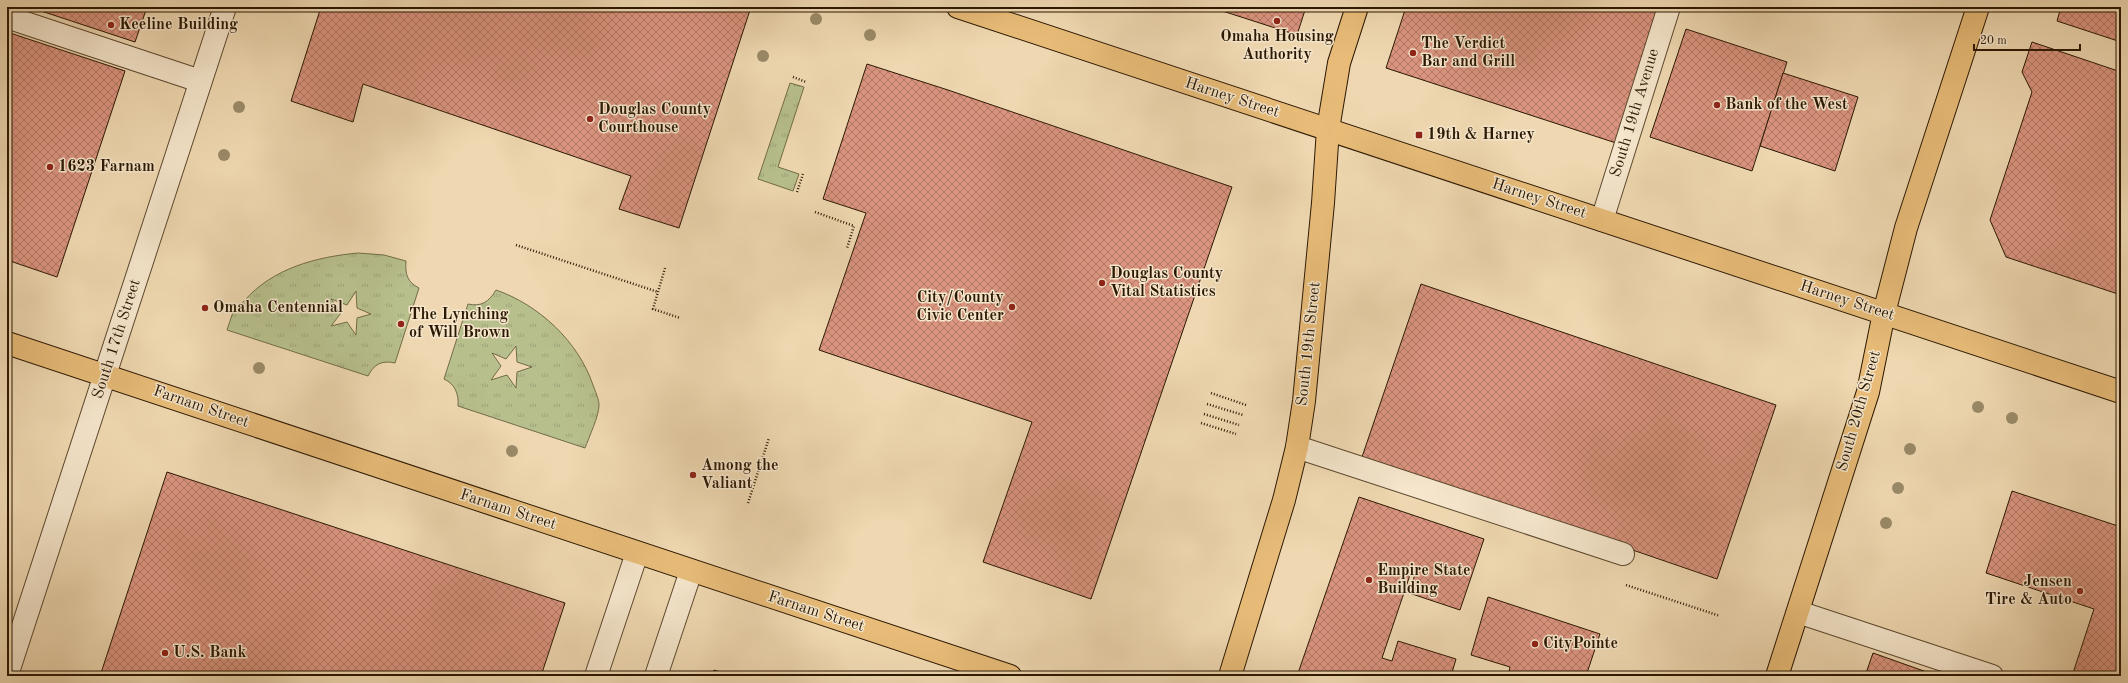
<svg xmlns="http://www.w3.org/2000/svg" width="2128" height="683" font-family="'Old Standard TT',serif">
<defs>
<pattern id="grass-tufts" width="24" height="20" patternUnits="userSpaceOnUse"><rect width="24" height="20" fill="#b7bf8d"/><path d="M3 7l-1-3M5 7V3M7 7l1-3M15 17l-1-3M17 17v-4M19 17l1-3" fill="none" stroke="#9ea378"/></pattern>
<pattern id="building-cross-hatch" width="8" height="8" patternUnits="userSpaceOnUse"><rect width="8" height="8" fill="#da947f"/><path d="M0 0l8 8M0 8l8-8" fill="none" stroke="#b17866"/></pattern>
</defs>
<rect width="100%" height="100%" fill="#efd8b1"/>
<filter id="stains"><feTurbulence type="fractalNoise" baseFrequency=".005" numOctaves="4"/><feColorMatrix values="0 0 0 0 .2 0 0 0 0 .09 0 0 0 0 .02 0 0 0 .5 -.17"/></filter>
<radialGradient id="worn" r=".72"><stop offset=".6" stop-color="#630" stop-opacity="0"/><stop offset="1" stop-color="#630" stop-opacity=".3"/></radialGradient>
<g fill="url(#grass-tufts)" stroke="#716c48" fill-rule="evenodd">
<polygon points="790,83 804,87 778,167 799,174 793,191 758,179"/>
<path d="M 358,253 L 384,255 L 406,261 C 405,274 407,282 419,288 L 395,363 C 382,360 374,364 368,376 L 227,330 C 229,325 230,320 232,315 C 234,310 240,305 244,301 C 273,268 316,257 358,253 ZM 356,291 L 357,308 L 371,314 L 357,318 L 356,335 L 347,322 L 331,326 L 341,313 L 331,299 L 347,305 Z"/>
<path d="M 496,290 C 539,305 578,341 593,385 C 595,391 599,399 599,405 C 599,416 589,437 585,448 L 458,406 C 459,394 455,384 444,379 L 468,304 C 481,307 489,302 496,290 ZM 516,346 L 517,362 L 532,367 L 517,372 L 516,388 L 507,375 L 491,380 L 501,366 L 492,353 L 506,359 Z"/>
</g>
<g fill="url(#building-cross-hatch)" stroke="#2b1803">
<polygon points="29,7 147,7 135,42"/>
<polygon points="321,7 739,7 750,10 679,228 619,209 631,176 363,84 353,122 291,101"/>
<polygon points="1210,7 1306,7 1297,35"/>
<polygon points="1406,7 1661,7 1616,143 1386,68"/>
<polygon points="2061,7 2121,7 2121,42 2057,21"/>
<polygon points="1686,29 1787,62 1752,171 1650,137"/>
<polygon points="7,32 125,71 57,277 7,260"/>
<polygon points="2032,42 2121,72 2121,295 2006,257 1990,220 2032,92 2022,72"/>
<polygon points="867,64 948,90 1232,187 1091,599 983,562 1032,422 819,350 866,213 823,199"/>
<polygon points="1783,73 1858,97 1835,171 1760,146"/>
<polygon points="1421,284 1776,405 1717,579 1362,457"/>
<polygon points="167,472 565,603 541,676 100,676"/>
<polygon points="2012,491 2121,527 2121,676 2072,676 2094,609 1986,573"/>
<polygon points="1359,497 1484,539 1460,610 1409,593 1417,568 1413,566 1382,658 1392,661 1398,641 1456,659 1451,676 1297,676"/>
<polygon points="1488,597 1600,634 1586,676 1508,676 1510,667 1471,655"/>
<polygon points="1873,653 1938,676 1865,676"/>
<polygon points="714,670 733,676 712,676"/>
<polygon points="1452,671 1465,676 1466,676 1451,676"/>
</g>
<g fill="none" stroke-linecap="round" stroke-linejoin="round">
<g stroke="#5c482e" stroke-width="24">
<g id="minor">
<polyline points="7,17 200,81"/>
<polyline points="1602,220 1669,7"/>
<polyline points="1297,447 1623,554"/>
<polyline points="1798,612 1992,676"/>
<polyline points="8,672 225,7"/>
<polyline points="596,676 637,553"/>
<polyline points="656,676 691,571"/>
</g>
</g>
<g stroke="#2b1803" stroke-width="24">
<g id="major">
<polyline points="958,7 2121,392"/>
<polyline points="7,343 1010,676"/>
<polyline points="1230,676 1284,500 1297,447 1304,401 1323,203 1328,129 1339,63 1357,7"/>
<polyline points="1777,676 1868,392 1884,313 1906,228 1978,7"/>
</g>
</g>
<g stroke="#2b1803" stroke-width="2.5" stroke-dasharray="1 2" stroke-linecap="butt">
<polyline points="793,77 806,82"/>
<polyline points="797,192 803,174"/>
<polyline points="815,212 854,226 847,248"/>
<polyline points="516,245 658,292"/>
<polyline points="665,268 653,309 680,318"/>
<polyline points="1211,393 1246,405"/>
<polyline points="1207,404 1243,415"/>
<polyline points="1204,414 1239,425"/>
<polyline points="1201,423 1236,434"/>
<polyline points="748,503 769,438"/>
<polyline points="1626,585 1720,616"/>
</g>
<use href="#minor" stroke="#f5e6cc" stroke-width="22"/>
<use href="#major" stroke="#e8bc78" stroke-width="22"/>
</g>
<g fill="#9a8a68">
<circle cx="816" cy="19" r="6"/>
<circle cx="870" cy="35" r="6"/>
<circle cx="763" cy="56" r="6"/>
<circle cx="239" cy="107" r="6"/>
<circle cx="224" cy="155" r="6"/>
<circle cx="259" cy="368" r="6"/>
<circle cx="1978" cy="407" r="6"/>
<circle cx="2012" cy="418" r="6"/>
<circle cx="1910" cy="449" r="6"/>
<circle cx="512" cy="451" r="6"/>
<circle cx="1898" cy="488" r="6"/>
<circle cx="1886" cy="523" r="6"/>
</g>
<g fill="#8f2418" stroke="#f5e6cc" stroke-width="1.5">
<circle cx="1277" cy="21" r="4"/>
<circle cx="111" cy="25" r="4"/>
<circle cx="1413" cy="53" r="4"/>
<circle cx="1717" cy="105" r="4"/>
<circle cx="590" cy="119" r="4"/>
<rect x="1415" y="131" width="8" height="8" rx="2"/>
<circle cx="50" cy="167" r="4"/>
<circle cx="1102" cy="283" r="4"/>
<circle cx="1012" cy="307" r="4"/>
<circle cx="205" cy="308" r="4"/>
<circle cx="401" cy="324" r="4"/>
<circle cx="693" cy="475" r="4"/>
<circle cx="1369" cy="580" r="4"/>
<circle cx="2080" cy="591" r="4"/>
<circle cx="1535" cy="644" r="4"/>
<circle cx="165" cy="653" r="4"/>
</g>
<g text-anchor="middle" dominant-baseline="central" stroke-width="3" stroke-linejoin="round" paint-order="stroke">
<g font-size="16" font-weight="bold" fill="#2b1803" stroke="#f5e6cc" text-anchor="start">
<text x="119" y="25">Keeline Building</text>
<text x="1277" y="37" text-anchor="middle">Omaha Housing<tspan x="1277" dy="18">Authority</tspan></text>
<text x="1421" y="44">The Verdict<tspan x="1421" dy="18">Bar and Grill</tspan></text>
<text x="1725" y="105">Bank of the West</text>
<text x="598" y="110">Douglas County<tspan x="598" dy="18">Courthouse</tspan></text>
<text x="1427" y="135">19th &amp; Harney</text>
<text x="58" y="167">1623 Farnam</text>
<text x="1110" y="274">Douglas County<tspan x="1110" dy="18">Vital Statistics</tspan></text>
<text x="1004" y="298" text-anchor="end">City/County<tspan x="1004" dy="18">Civic Center</tspan></text>
<text x="213" y="308">Omaha Centennial</text>
<text x="409" y="315">The Lynching<tspan x="409" dy="18">of Will Brown</tspan></text>
<text x="701" y="466">Among the<tspan x="701" dy="18">Valiant</tspan></text>
<text x="1377" y="571">Empire State<tspan x="1377" dy="18">Building</tspan></text>
<text x="2072" y="582" text-anchor="end">Jensen<tspan x="2072" dy="18">Tire &amp; Auto</tspan></text>
<text x="1543" y="644">CityPointe</text>
<text x="173" y="653">U.S. Bank</text>
</g>
<g font-size="16" fill="#2b1803" stroke="#f5e6cc">
<text transform="translate(1232 98) rotate(18)">Harney Street</text>
<text transform="translate(1635 113) rotate(-73)">South 19th Avenue</text>
<text transform="translate(1539 199) rotate(18)">Harney Street</text>
<text transform="translate(1847 301) rotate(18)">Harney Street</text>
<text transform="translate(117 339) rotate(-72)">South 17th Street</text>
<text transform="translate(1309 344) rotate(-84)">South 19th Street</text>
<text transform="translate(201 407) rotate(19)">Farnam Street</text>
<text transform="translate(1859 411) rotate(-74)">South 20th Street</text>
<text transform="translate(508 510) rotate(18)">Farnam Street</text>
<text transform="translate(816 612) rotate(18)">Farnam Street</text>
</g>
</g>
<rect width="2128" height="683" fill="none" stroke="#efd8b1" stroke-width="24"/>
<rect x="8" y="8" width="2112" height="667" fill="none" stroke="#2b1803" stroke-width="2"/>
<rect x="12" y="12" width="2104" height="659" fill="none" stroke="#2b1803"/>
<path d="M1974 44v6h106v-6" fill="none" stroke="#2b1803" stroke-width="2"/>
<text x="1980" y="44" font-size="12" fill="#2b1803" stroke="#f5e6cc" stroke-width="3" paint-order="stroke">20 m</text>
<rect width="100%" height="100%" filter="url(#stains)"/>
<rect width="100%" height="100%" fill="url(#worn)"/>
</svg>
